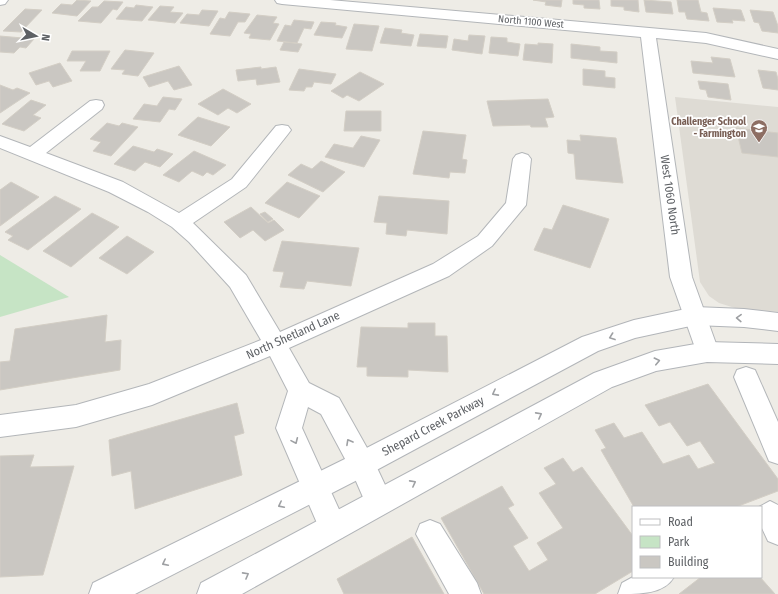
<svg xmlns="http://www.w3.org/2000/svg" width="778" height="594" font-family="'Fira Sans Condensed',sans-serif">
<rect width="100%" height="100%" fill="#eeece6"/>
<polygon fill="#dedbd4" points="675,97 778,107 778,312 735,308 719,303 709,296 700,282"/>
<polygon fill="#c6e4c5" points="0,255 69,297 0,317"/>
<g fill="#cac7c2" stroke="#d3cec5">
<polygon points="77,0 91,1 77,16 52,13 61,4 72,5"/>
<polygon points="533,0 562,0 561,7 545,5 546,2"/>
<polygon points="573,0 599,0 600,9 584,8 584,5 573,4"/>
<polygon points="611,0 638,0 639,12 624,10 624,7 611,6"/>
<polygon points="644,0 671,2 673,14 646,12"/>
<polygon points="677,0 698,0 701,12 707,13 709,21 687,19 685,12 679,12"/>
<polygon points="104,1 123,2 117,10 113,9 101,23 78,21 92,7 98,7"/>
<polygon points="136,5 153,7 142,21 116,19 126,7 134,8"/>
<polygon points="160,6 174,7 170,12 183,13 175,23 148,20"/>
<polygon points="713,8 741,10 745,21 732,20 733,23 717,22"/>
<polygon points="25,9 42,10 21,32 3,31"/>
<polygon points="202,10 218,11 209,26 180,23 187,14 199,15"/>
<polygon points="750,10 773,12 778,26 778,33 762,31 759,23 754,22"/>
<polygon points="229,12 250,14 245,22 238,22 230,36 210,34 220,18 225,19"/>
<polygon points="257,15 277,17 273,23 279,24 270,40 249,38 251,34 244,33"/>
<polygon points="294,20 314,22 311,29 304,28 297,43 277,41 285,25 291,26"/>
<polygon points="321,22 336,23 335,25 347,27 342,38 314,35"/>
<polygon points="354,24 379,26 372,51 346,49"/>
<polygon points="385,28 402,30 401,33 414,35 411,46 380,43"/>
<polygon points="420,34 448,36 446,48 417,46"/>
<polygon points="469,35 485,36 482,54 452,50 454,39 468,41"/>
<polygon points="0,36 34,39 26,48 20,47 14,53 0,52"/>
<polygon points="491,37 507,38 507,42 520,44 518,56 489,53"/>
<polygon points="284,42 302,44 298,52 280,50"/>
<polygon points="538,43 553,44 552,63 523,60 525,44 538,45"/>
<polygon points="571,44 600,47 600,51 617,52 617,63 571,58"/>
<polygon points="125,50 154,53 138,76 122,74 125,70 111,69"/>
<polygon points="72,51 110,51 100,71 80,71 86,61 67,61"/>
<polygon points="711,57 730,59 735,77 693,73 691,61 713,63"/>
<polygon points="60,63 72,81 53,87 49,81 36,85 29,73"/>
<polygon points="179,66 192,85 174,90 168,81 149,87 143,77"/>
<polygon points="261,67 261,69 276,67 280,82 257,85 256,79 238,81 236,70"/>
<polygon points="299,69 336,74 331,84 314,82 312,87 306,87 304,91 289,90"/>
<polygon points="583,69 605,71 605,77 615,78 615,88 583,85"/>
<polygon points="758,70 776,72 778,79 778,90 763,88"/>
<polygon points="360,72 384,84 359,101 347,95 343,98 331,91"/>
<polygon points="698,81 728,84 731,100 708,97 706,90 700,89"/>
<polygon points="0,85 13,90 17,88 30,93 0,113"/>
<polygon points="223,89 251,104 237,113 228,108 218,115 198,104"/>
<polygon points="163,97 182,99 175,110 169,109 160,122 133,119 144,104 157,106"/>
<polygon points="548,99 554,117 545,118 548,127 531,127 530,125 493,126 487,101"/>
<polygon points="31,100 46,105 33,115 41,118 24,131 2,124"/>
<polygon points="346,111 381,111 381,131 344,131"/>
<polygon points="198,117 230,127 211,146 178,135"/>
<polygon points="107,123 119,126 122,123 138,127 111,156 93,151 101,142 90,139"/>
<polygon points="736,128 778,133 778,157 742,153"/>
<polygon points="423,131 466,135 462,159 467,160 465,173 450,172 449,178 413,174"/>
<polygon points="580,135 616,138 623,183 576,179 574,154 568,153 567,140 581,141"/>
<polygon points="361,136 380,140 364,167 325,157 334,144 353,148"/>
<polygon points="133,146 154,152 157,149 173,154 160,167 145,162 135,171 114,164"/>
<polygon points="194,151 226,165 213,175 207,172 203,176 192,171 179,182 163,175"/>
<polygon points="321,161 345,172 323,192 288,175 301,164 312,169"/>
<polygon points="11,182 39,197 0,226 0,190"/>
<polygon points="287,182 320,196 299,218 265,203"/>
<polygon points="55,196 81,209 28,250 8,240 13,236 5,232"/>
<polygon points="379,196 449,201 447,234 407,230 406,236 386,234 387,223 374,222"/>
<polygon points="563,205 609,219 590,268 534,250 544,228 552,230"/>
<polygon points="251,207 268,223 274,220 284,230 265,241 253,230 240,238 224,222"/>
<polygon points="265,212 273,219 268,222 260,214"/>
<polygon points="92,213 119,227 71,267 43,251"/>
<polygon points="127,236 154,252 127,274 99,258"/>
<polygon points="282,241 359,248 351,286 307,281 304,289 280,287 284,272 273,271"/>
<polygon points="107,315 105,342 121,340 120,370 0,390 0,362 10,361 15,329"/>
<polygon points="408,323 435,323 435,336 447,336 448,372 408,370 408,377 367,376 367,367 357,367 361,327 408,328"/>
<polygon points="708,384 778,479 778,491 736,507 634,507 601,450 606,448 595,430 614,423 624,438 642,432 663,464 689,455 698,469 715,463 700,441 687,446 670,422 659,426 645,405"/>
<polygon points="237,403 244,433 234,436 242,475 135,509 131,471 112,476 109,440"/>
<polygon points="34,455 30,467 74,466 43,575 0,577 0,456"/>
<polygon points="563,458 573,472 582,467 633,536 633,571 595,594 484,594 441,518 502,486 514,505 508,508 528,538 513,546 529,571 548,560 537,543 563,528 539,493 556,484 544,468"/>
<polygon points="412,537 444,594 344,594 337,579"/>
<polygon points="701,577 760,577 775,594 679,594"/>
</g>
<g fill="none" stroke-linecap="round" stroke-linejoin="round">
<g stroke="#b3b6b9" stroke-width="2">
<g id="street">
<polygon points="0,0 8,0 5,4 0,5"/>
<polygon points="275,0 330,0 706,33 778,49 778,59 706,43 656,38 692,277 719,352 715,359 707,362 699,359 670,277 641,37 282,4 277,3"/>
<polygon points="96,100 102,101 104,105 102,109 46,153 123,182 179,213 232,179 276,126 282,125 288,126 291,130 288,134 246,187 193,223 246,275 280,332 433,264 478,236 506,203 513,159 516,155 522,153 528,155 531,159 526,205 492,246 449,276 289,348 309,383 339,398 371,455 393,502 389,511 379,515 369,511 352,472 321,414 308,407 302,428 347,527 343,537 333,541 323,537 276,428 288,391 270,356 152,405 76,427 0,437 0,415 76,405 149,384 261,340 230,287 189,242 172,227 148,212 109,192 0,148 0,136 30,147 90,101"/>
<polygon points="746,367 755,370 778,422 778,464 769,461 734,377 737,370"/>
<polygon points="770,501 778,505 778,545 768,541 761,526 761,507 759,507"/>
<polygon points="430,520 440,524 477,583 481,594 449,594 416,534 420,524"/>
<path d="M 633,577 L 674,577 C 664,594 641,594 618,594 L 622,583 Z"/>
</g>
</g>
<g stroke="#b2b5b9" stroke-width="2">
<g id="secondary">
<polygon points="695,307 744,309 778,313 778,331 744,327 695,325 635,338 598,351 371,473 135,594 89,594 93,583 353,455 582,337 634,320"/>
<polygon points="707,342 778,344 778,364 707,362 656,371 612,387 242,594 197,594 201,583 594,373 655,351"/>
</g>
</g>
<use href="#street" fill="#fff" fill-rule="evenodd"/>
<use href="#secondary" fill="#fff" fill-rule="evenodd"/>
</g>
<defs><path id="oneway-chevron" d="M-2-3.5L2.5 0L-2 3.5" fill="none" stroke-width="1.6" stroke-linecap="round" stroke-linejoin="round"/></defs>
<g stroke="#9ea0a3">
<use href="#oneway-chevron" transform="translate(739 318) rotate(-178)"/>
<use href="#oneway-chevron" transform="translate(612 337) rotate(160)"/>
<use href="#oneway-chevron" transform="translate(657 361) rotate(-13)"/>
<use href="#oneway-chevron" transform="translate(495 393) rotate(152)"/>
<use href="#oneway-chevron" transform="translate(539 415) rotate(-28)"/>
<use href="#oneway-chevron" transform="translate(295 441) rotate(66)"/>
<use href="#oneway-chevron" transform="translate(349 442) rotate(-119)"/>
<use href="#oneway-chevron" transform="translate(413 483) rotate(-28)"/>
<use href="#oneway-chevron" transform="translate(281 505) rotate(153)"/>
<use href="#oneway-chevron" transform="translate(165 563) rotate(153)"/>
<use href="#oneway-chevron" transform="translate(246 575) rotate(-29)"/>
</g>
<defs>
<g id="school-pin" transform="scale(0.9)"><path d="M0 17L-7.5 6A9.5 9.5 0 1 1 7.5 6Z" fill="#8d6e63" stroke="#fff"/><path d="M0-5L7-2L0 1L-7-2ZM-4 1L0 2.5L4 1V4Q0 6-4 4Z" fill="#fff"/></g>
</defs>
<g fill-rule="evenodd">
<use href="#school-pin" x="759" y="128"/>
</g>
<g text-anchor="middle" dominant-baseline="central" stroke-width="3.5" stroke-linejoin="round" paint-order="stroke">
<g font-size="10" fill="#5e6165" stroke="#fff">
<text transform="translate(531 22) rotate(5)">North 1100 West</text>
</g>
<g font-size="10" font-weight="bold" fill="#785e54" stroke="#fff" text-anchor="end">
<text x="746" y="122">Challenger School<tspan x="746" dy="12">- Farmington</tspan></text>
</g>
<g font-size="12" fill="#5e6165" stroke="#fff">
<text transform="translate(670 195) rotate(82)">West 1060 North</text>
<text transform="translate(293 335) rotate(-24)">North Shetland Lane</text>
<text transform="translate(433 426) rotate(-28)">Shepard Creek Parkway</text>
</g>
</g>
<rect x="632" y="506" width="130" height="72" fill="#ffffff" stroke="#bfc0c1"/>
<rect x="640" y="519" width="20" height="6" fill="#ffffff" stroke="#bfc0c1"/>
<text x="668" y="526" font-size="12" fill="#5e6165">Road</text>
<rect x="640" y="536" width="20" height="12" fill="#c6e4c5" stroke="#bfc0c1"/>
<text x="668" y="546" font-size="12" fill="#5e6165">Park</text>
<rect x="640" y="556" width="20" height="12" fill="#cac7c2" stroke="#bfc0c1"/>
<text x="668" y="566" font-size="12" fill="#5e6165">Building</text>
<g transform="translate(36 36) rotate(99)" stroke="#ffffff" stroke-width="3" paint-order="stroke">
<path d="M0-3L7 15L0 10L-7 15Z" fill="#5e6165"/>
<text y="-6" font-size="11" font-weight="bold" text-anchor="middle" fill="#5e6165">N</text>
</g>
</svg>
